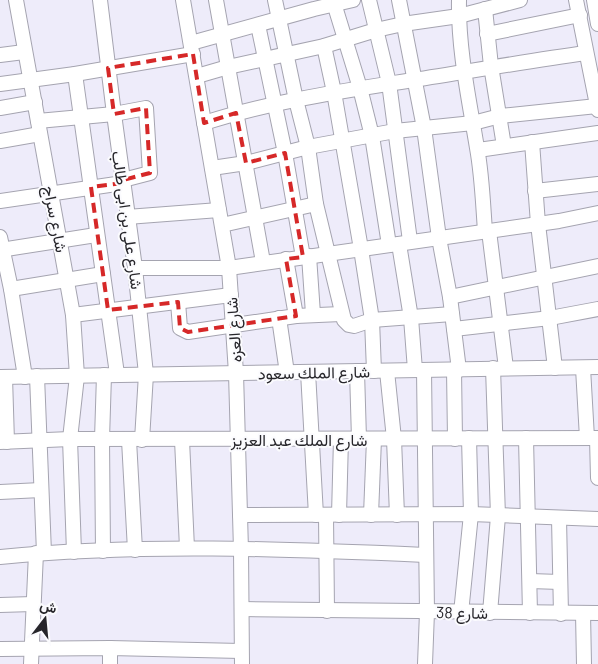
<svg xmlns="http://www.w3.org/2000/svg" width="598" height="664" font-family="Barlow,Vazirmatn,sans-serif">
<rect width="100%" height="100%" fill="#eeecfa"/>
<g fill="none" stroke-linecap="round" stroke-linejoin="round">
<g stroke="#a5a4b0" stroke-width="16">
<g id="minor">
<polyline points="16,0 73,315 77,376 70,439 74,552"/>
<polyline points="100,0 114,114 135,268 146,374 142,440"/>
<polyline points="183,0 229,268 236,373 241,550 242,664"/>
<polyline points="216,0 263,262"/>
<polyline points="275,0 296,100 308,147 316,204 344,320 349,325 354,326 372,320 452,314"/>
<polyline points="333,0 360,88 372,136 389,245"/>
<polyline points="369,0 389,83 410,241"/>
<polyline points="399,0 424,128 439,238 450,297 459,370"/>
<path d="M 459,0 C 458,49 469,99 477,148 C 482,175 483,204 485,231"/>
<polyline points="576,0 598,110"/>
<polyline points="594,0 598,24"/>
<polyline points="485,9 491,66 504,146"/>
<polyline points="258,25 285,153 303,257"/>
<polyline points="487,34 580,15"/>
<polyline points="191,43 314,9 353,0"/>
<polyline points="324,46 334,92 361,249 372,320 374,371"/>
<polyline points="0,55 24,52"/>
<polyline points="75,74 117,374"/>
<polyline points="197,76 228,67 324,46 376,30 403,24 459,16 520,0"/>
<polyline points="0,84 75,74 193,54"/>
<polyline points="0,108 35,102"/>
<polyline points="38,121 114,114 146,108 150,173 123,180"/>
<path d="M 204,123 C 272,101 343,91 413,80 C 471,71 528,61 586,53"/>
<polyline points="0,141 40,134"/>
<polyline points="532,142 538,224 555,368"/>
<polyline points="478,150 598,133"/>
<polyline points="212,168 246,163 308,147 395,131 473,123 500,116 597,106"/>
<polyline points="535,191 598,184"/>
<polyline points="0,201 123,183"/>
<polyline points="127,217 219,210"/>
<polyline points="222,225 316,204"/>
<polyline points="489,231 506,368"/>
<polyline points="0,237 11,289 25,377"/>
<polyline points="399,244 411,318 415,370"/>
<polyline points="0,250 96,235"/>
<polyline points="309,256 313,314"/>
<polyline points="286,259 296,316"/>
<polyline points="135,268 229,268 559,221 598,213"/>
<polyline points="11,289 103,274"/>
<polyline points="450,297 598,266"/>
<polyline points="178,302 180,328 188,332 296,316 341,314"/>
<polyline points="73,315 231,295"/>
<polyline points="279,318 287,373"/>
<polyline points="454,329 550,318 598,309"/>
<polyline points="583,368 587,438"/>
<polyline points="424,370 427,612 425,664"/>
<polyline points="454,370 455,439"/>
<polyline points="357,371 359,439"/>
<polyline points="387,371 394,439 397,515"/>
<polyline points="308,372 316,515"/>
<polyline points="37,376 44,553"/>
<polyline points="0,377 598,367"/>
<polyline points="5,377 7,442"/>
<polyline points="526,438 530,613"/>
<polyline points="597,438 598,478"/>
<polyline points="129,440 135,550"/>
<polyline points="182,440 187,548"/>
<polyline points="0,442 70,439 598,438"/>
<polyline points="0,492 41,490"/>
<polyline points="240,515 471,514 598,519"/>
<polyline points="326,515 327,611"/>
<polyline points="339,515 341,439"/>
<polyline points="371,515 374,439"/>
<polyline points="559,518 561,614"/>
<polyline points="103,551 102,439 104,375"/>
<path d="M 0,557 C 140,543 285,549 425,555"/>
<polyline points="530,581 560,582"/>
<polyline points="0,605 33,604"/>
<polyline points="242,609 598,613"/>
<polyline points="461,613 471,514 469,438"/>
<polyline points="490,613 498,516 493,368"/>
<polyline points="583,613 584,664"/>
<polyline points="110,648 110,664"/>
<polyline points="0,649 110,648 241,651"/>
<polyline points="31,664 36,553"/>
</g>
</g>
<use href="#minor" stroke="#fff" stroke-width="14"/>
</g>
<path fill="none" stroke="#d62828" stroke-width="4" stroke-dasharray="10 6" stroke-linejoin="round" d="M 193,54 L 204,123 L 236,113 L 246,163 L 285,153 L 303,257 L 286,259 L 296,316 L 188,332 L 180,328 L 178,302 L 108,310 L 91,187 L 123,183 L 123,180 L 150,173 L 146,108 L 114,114 L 108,68 Z"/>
<g text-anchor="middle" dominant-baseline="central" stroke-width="4" stroke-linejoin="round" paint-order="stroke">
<g font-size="16" fill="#27262b" stroke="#fbfbfe">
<text transform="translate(56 219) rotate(79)">شارع سراج</text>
<text transform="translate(128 220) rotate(82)">شارع على بن ابى طالب</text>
<text transform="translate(233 330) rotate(-94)">شارع العزه</text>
<text transform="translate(314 372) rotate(-1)">شارع الملك سعود</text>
<text x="299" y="439">شارع الملك عبد العزيز</text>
<text transform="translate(462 612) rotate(1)">شارع 38</text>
</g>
</g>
<g transform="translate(45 619) rotate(16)" stroke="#fbfbfe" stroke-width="4" paint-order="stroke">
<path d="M0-4L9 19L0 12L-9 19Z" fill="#27262b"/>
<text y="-8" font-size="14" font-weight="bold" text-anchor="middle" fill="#27262b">ش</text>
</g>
</svg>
